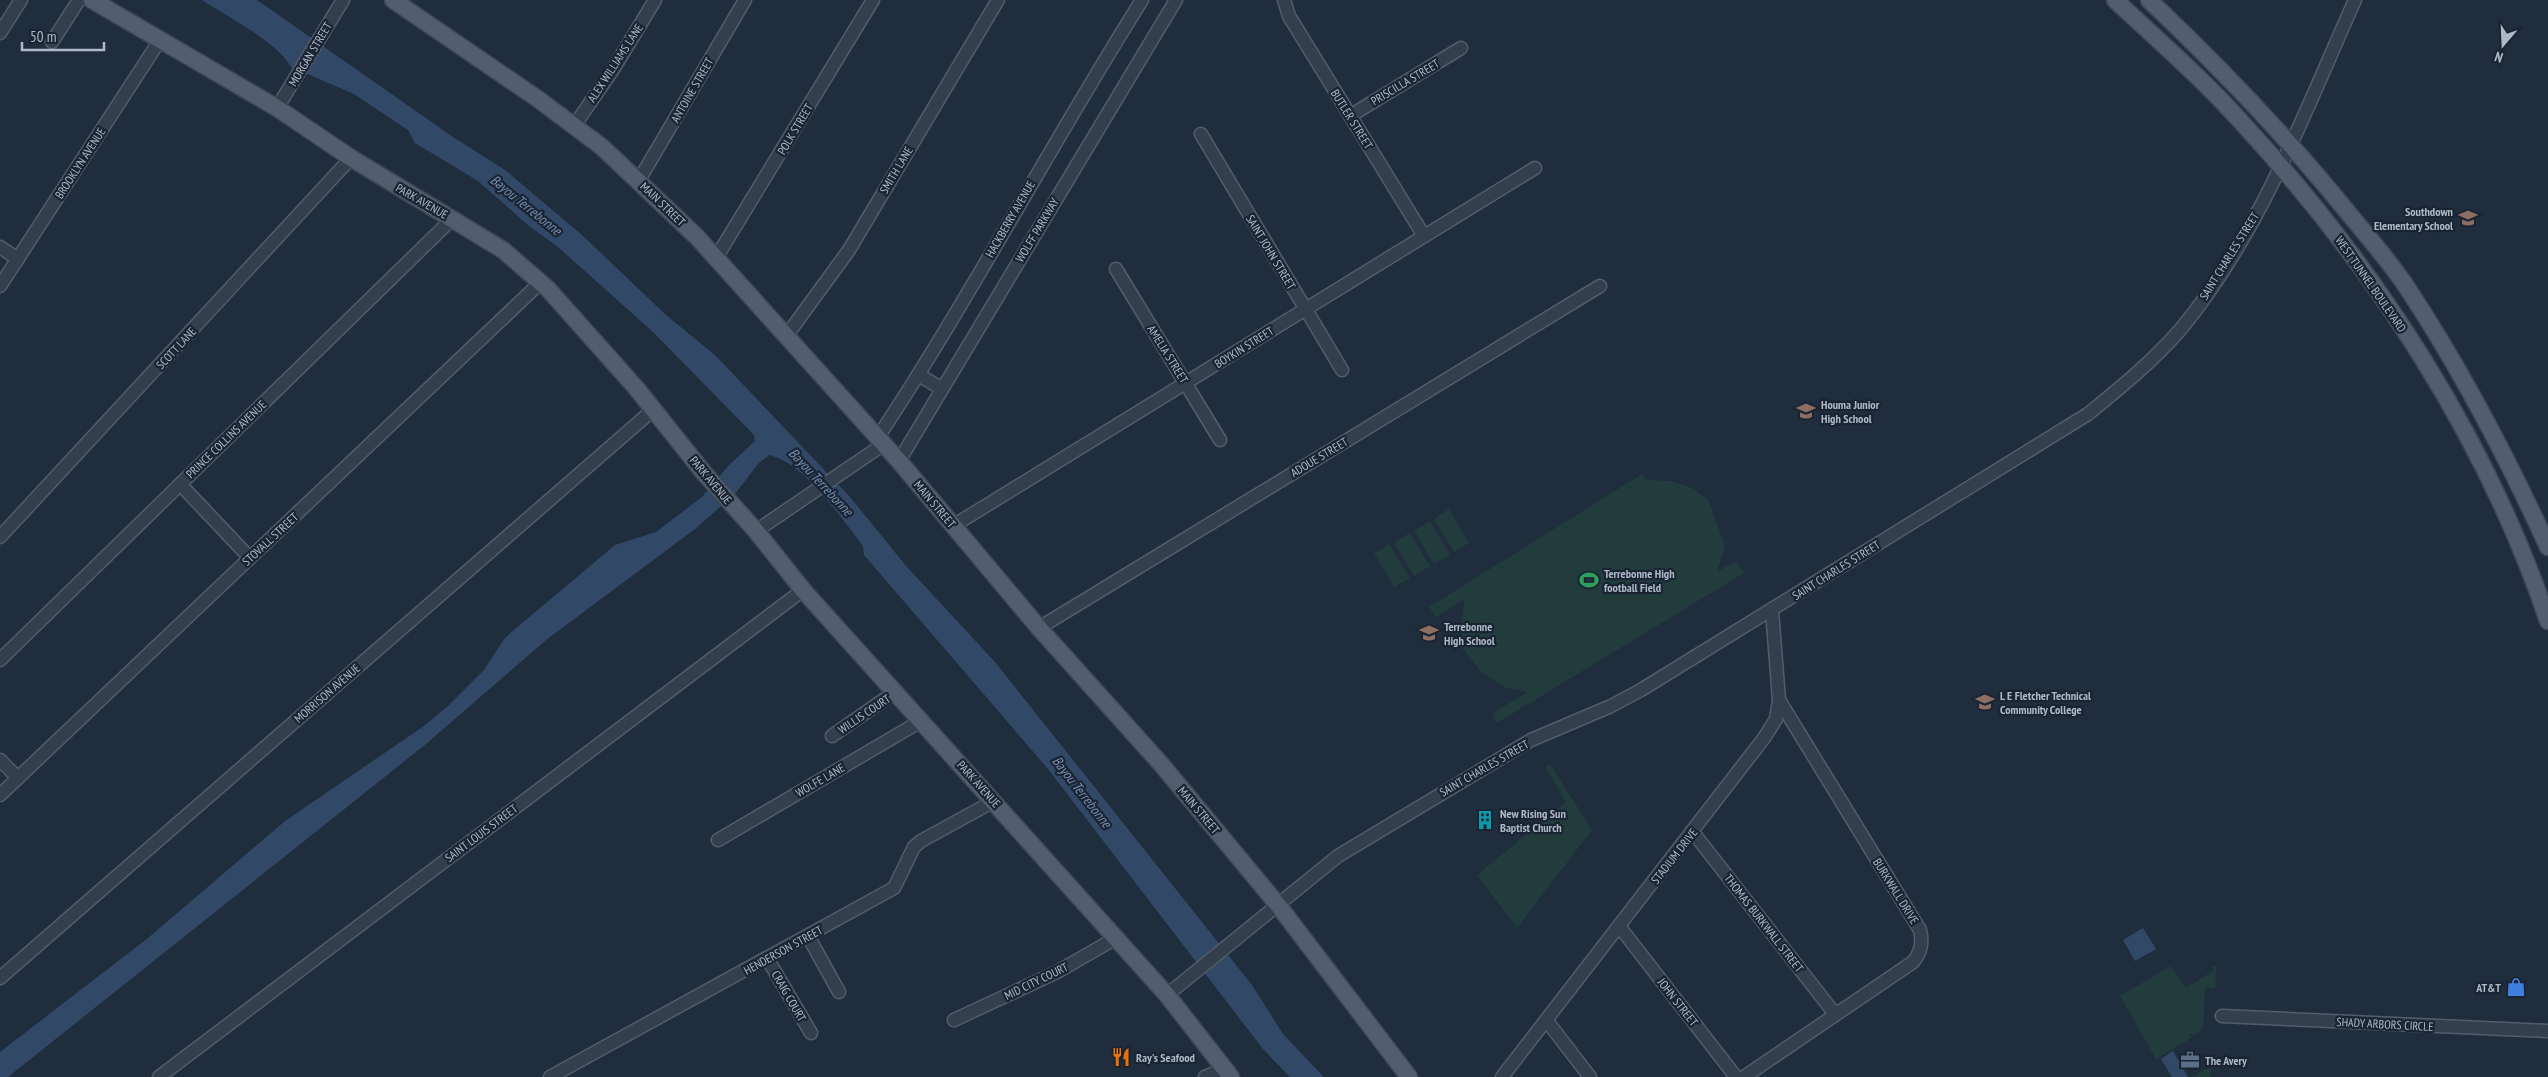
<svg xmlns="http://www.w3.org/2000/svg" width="2548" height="1077" font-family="'PT Sans Narrow',sans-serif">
<rect width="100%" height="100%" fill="#202d3d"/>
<g fill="#223c3e">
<polygon points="1642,474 1646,480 1671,481 1692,488 1708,499 1725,546 1717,572 1736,561 1744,573 1497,723 1492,714 1527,692 1506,688 1481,672 1463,648 1461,624 1465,599 1436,617 1429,607"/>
<polygon points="1449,509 1469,543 1454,552 1434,519"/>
<polygon points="1430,521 1450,555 1434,564 1414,531"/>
<polygon points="1410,533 1430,566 1414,576 1394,542"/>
<polygon points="1389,544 1410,578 1394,587 1374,553"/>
<polygon points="1550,764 1592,830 1517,928 1477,875 1566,802 1545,767"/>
<polygon points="2217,965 2215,988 2205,987 2203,1028 2193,1036 2191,1033 2189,1034 2191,1038 2156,1059 2120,996 2171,966 2186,988 2214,970 2212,966"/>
<polygon points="2212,1068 2210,1077 2192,1077 2206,1069"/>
</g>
<g fill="#324867">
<path d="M 202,0 L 257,0 L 453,137 L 505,170 L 582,235 L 666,315 L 716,356 L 850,497 L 907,567 L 995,662 L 1252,985 L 1283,1034 L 1324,1077 L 1290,1077 L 1263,1049 L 1048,769 L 864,555 L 863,546 C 841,518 805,463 769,455 L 758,464 L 735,494 L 695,529 L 546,640 L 426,744 L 8,1077 L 0,1077 L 0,1052 L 148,938 L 285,821 L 424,726 L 449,705 L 484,670 L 504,639 L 515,629 L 615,545 L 656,532 L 702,497 L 728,466 L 755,441 L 754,435 L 653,332 L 558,247 L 529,226 L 478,181 L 415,143 L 408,130 L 354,94 L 291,67 C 278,42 226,16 202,0 Z"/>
<polygon points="2143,928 2156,949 2135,961 2123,940"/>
<polygon points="2173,1051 2188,1077 2172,1077 2161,1059"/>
</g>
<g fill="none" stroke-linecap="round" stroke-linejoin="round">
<g stroke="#525d6b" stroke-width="15">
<g id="minor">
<polyline points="1284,0 1289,16 1424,236"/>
<polyline points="0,33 21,0"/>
<polyline points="52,42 79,0"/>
<polyline points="277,108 343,0"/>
<polyline points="1350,116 1461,48"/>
<polyline points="574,126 612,71 655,0"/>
<polyline points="1201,134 1342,370"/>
<polyline points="639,180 745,0"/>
<polyline points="0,247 18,259"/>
<polyline points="716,258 873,0"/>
<polyline points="1116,269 1220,440"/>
<polyline points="0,286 160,40"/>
<polyline points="787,335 849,250 998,0"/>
<polyline points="919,375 942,389"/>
<path d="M 878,437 C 972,295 1051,144 1142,0"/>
<polyline points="899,461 1176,0"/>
<polyline points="180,484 250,558"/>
<polyline points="953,526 1535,168"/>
<polyline points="756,531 884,444"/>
<polyline points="0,537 351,158"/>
<polyline points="1039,628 1600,286"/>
<polyline points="0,660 452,219"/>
<polyline points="832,736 895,692"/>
<polyline points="0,760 18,778"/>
<polyline points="0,795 540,283"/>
<polyline points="1692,831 1835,1014"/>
<polyline points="718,840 921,721"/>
<polyline points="1619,926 1736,1077"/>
<polyline points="808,936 839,992"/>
<polyline points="767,958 811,1033"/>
<polyline points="0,978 654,409"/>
<path d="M 1167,995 L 1338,856 L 1531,740 L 1611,706 L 1641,690 L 2088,414 C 2120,388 2153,361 2180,330 C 2260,234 2304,113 2355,0"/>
<polyline points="2222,1016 2548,1031"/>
<polyline points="954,1020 1057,972 1116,938"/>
<polyline points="1547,1021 1590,1077"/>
<polyline points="159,1077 803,590"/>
<polyline points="550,1077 894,888 914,847 921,841 994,801"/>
<polyline points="1205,1077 1224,1069"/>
<polyline points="1502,1077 1764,738 1776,719 1779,700 1772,610"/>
<path d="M 1744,1077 L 1913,962 C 1921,952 1923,943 1920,930 L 1779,700"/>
</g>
</g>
<g stroke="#3d4856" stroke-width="19">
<g id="major">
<polyline points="92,0 277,108 351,158 503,250 548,289 637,389 704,473 756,531 803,590 1167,995 1231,1077"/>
<polyline points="393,0 538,99 602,147 697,237 899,461 1039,628 1161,764 1278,905 1409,1077"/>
<path d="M 2115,0 C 2159,41 2205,81 2245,126 C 2376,269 2486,437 2548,621"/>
<path d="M 2149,0 C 2221,68 2288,138 2350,215 C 2369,238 2389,261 2406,286 C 2461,369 2507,457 2548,547"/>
</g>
</g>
<use href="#minor" stroke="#343f4d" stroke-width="12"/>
<use href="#major" stroke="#525e6e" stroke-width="16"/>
</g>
<defs>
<g id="school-bare" transform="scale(1.5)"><path d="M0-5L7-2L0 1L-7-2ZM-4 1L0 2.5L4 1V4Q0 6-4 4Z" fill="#8d6e63" stroke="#1a2432" stroke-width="2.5" paint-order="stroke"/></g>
<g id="stadium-bare" transform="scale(1.5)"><path d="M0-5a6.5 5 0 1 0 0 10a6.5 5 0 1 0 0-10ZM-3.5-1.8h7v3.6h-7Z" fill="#2e9e5b" stroke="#1a2432" stroke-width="2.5" paint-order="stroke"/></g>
<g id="university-bare" transform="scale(1.5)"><path d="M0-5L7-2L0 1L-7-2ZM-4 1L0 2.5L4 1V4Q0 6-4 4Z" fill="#8d6e63" stroke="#1a2432" stroke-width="2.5" paint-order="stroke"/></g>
<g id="building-bare" transform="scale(1.5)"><path d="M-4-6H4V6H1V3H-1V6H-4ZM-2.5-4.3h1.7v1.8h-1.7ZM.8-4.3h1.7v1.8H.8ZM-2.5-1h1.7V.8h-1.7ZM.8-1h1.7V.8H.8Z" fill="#0f9aa8" stroke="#1a2432" stroke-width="2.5" paint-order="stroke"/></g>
<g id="shop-bare" transform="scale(1.5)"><path d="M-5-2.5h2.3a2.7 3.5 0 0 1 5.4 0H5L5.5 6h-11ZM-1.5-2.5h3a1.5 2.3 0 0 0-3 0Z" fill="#3f7fe0" stroke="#1a2432" stroke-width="2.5" paint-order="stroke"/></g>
<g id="restaurant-bare" transform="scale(1.5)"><path d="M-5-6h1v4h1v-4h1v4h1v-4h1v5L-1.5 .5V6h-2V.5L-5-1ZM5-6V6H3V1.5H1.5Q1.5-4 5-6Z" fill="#e8710a" stroke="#1a2432" stroke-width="2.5" paint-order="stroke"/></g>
<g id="office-bare" transform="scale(1.5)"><path d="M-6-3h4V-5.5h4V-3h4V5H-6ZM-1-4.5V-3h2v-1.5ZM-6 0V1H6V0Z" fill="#5c6f8a" stroke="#1a2432" stroke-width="2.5" paint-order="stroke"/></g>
</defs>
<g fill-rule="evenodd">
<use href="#school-bare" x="2468" y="218"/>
<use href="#school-bare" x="1806" y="411"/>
<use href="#stadium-bare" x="1589" y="580"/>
<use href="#school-bare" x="1429" y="633"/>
<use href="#university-bare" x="1985" y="702"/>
<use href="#building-bare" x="1485" y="820"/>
<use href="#shop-bare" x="2516" y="987"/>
<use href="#restaurant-bare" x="1121" y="1057"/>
<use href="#office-bare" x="2190" y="1060"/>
</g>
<g text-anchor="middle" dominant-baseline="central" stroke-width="4.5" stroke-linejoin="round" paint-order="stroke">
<g font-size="12" fill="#afbac9" stroke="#1a2432">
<text transform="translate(310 54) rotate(-59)">MORGAN STREET</text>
<text transform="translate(615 63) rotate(-57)">ALEX WILLIAMS LANE</text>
<text transform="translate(1405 82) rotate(-31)">PRISCILLA STREET</text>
<text transform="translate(692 90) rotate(-60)">ANTOINE STREET</text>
<text transform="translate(1352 119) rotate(58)">BUTLER STREET</text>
<text transform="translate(795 129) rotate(-59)">POLK STREET</text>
<text transform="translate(80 163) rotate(-57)">BROOKLYN AVENUE</text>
<text transform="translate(896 170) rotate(-59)">SMITH LANE</text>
<text transform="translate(422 201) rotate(30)">PARK AVENUE</text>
<text transform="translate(663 204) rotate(44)">MAIN STREET</text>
<text transform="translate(1010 219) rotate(-60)">HACKBERRY AVENUE</text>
<text transform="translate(1037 230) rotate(-59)">WOLFF PARKWAY</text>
<text transform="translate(1271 252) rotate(59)">SAINT JOHN STREET</text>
<text transform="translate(2229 256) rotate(-58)">SAINT CHARLES STREET</text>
<text transform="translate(2371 284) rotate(55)">WEST TUNNEL BOULEVARD</text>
<text transform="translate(1244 347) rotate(-32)">BOYKIN STREET</text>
<text transform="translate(176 348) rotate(-47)">SCOTT LANE</text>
<text transform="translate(1168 354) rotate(58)">AMELIA STREET</text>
<text transform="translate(226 439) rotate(-44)">PRINCE COLLINS AVENUE</text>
<text transform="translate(1319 457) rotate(-31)">ADOUE STREET</text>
<text transform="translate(711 480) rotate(50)">PARK AVENUE</text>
<text transform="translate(935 504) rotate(50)">MAIN STREET</text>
<text transform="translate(270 539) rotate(-43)">STOVALL STREET</text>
<text transform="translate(1836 570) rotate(-32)">SAINT CHARLES STREET</text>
<text transform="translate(327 693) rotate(-41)">MORRISON AVENUE</text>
<text transform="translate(864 714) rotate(-34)">WILLIS COURT</text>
<text transform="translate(1484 768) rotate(-30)">SAINT CHARLES STREET</text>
<text transform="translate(820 780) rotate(-30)">WOLFE LANE</text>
<text transform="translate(979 784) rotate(48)">PARK AVENUE</text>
<text transform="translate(1199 810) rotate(50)">MAIN STREET</text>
<text transform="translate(481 833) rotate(-37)">SAINT LOUIS STREET</text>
<text transform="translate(1674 856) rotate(-52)">STADIUM DRIVE</text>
<text transform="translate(1896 891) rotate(58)">BURKWALL DRIVE</text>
<text transform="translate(1764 923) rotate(52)">THOMAS BURKWALL STREET</text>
<text transform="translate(783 950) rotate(-29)">HENDERSON STREET</text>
<text transform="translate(1036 981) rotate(-26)">MID CITY COURT</text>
<text transform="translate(789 996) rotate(60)">CRAIG COURT</text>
<text transform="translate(1678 1002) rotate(52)">JOHN STREET</text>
<text transform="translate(2385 1024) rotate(3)">SHADY ARBORS CIRCLE</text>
</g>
<g font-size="12" font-weight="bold" fill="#afbac9" stroke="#1a2432" text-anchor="start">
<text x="2453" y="211" text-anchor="end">Southdown<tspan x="2453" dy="14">Elementary School</tspan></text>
<text x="1821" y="404">Houma Junior<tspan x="1821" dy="14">High School</tspan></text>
<text x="1604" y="573">Terrebonne High<tspan x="1604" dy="14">football Field</tspan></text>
<text x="1444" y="626">Terrebonne<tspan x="1444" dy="14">High School</tspan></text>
<text x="2000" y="695">L E Fletcher Technical<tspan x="2000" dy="14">Community College</tspan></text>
<text x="1500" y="813">New Rising Sun<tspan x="1500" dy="14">Baptist Church</tspan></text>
<text x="2501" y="987" text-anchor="end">AT&amp;T</text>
<text x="1136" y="1057">Ray's Seafood</text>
<text x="2205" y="1060">The Avery</text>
</g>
<g font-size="14" font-style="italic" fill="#7490b4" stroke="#1a2432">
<text transform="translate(526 205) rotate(39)">Bayou Terrebonne</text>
<text transform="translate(821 482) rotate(47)">Bayou Terrebonne</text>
<text transform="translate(1082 792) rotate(52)">Bayou Terrebonne</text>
</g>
</g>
<g transform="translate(2503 45) rotate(199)" stroke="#1a2432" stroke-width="4" paint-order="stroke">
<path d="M0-4L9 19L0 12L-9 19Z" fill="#afbac9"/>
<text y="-8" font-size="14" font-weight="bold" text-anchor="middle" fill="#afbac9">N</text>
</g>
<path d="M22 42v8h82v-8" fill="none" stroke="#afbac9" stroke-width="2.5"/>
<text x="30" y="42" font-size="15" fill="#afbac9" stroke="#1a2432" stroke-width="4" paint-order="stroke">50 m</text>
</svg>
